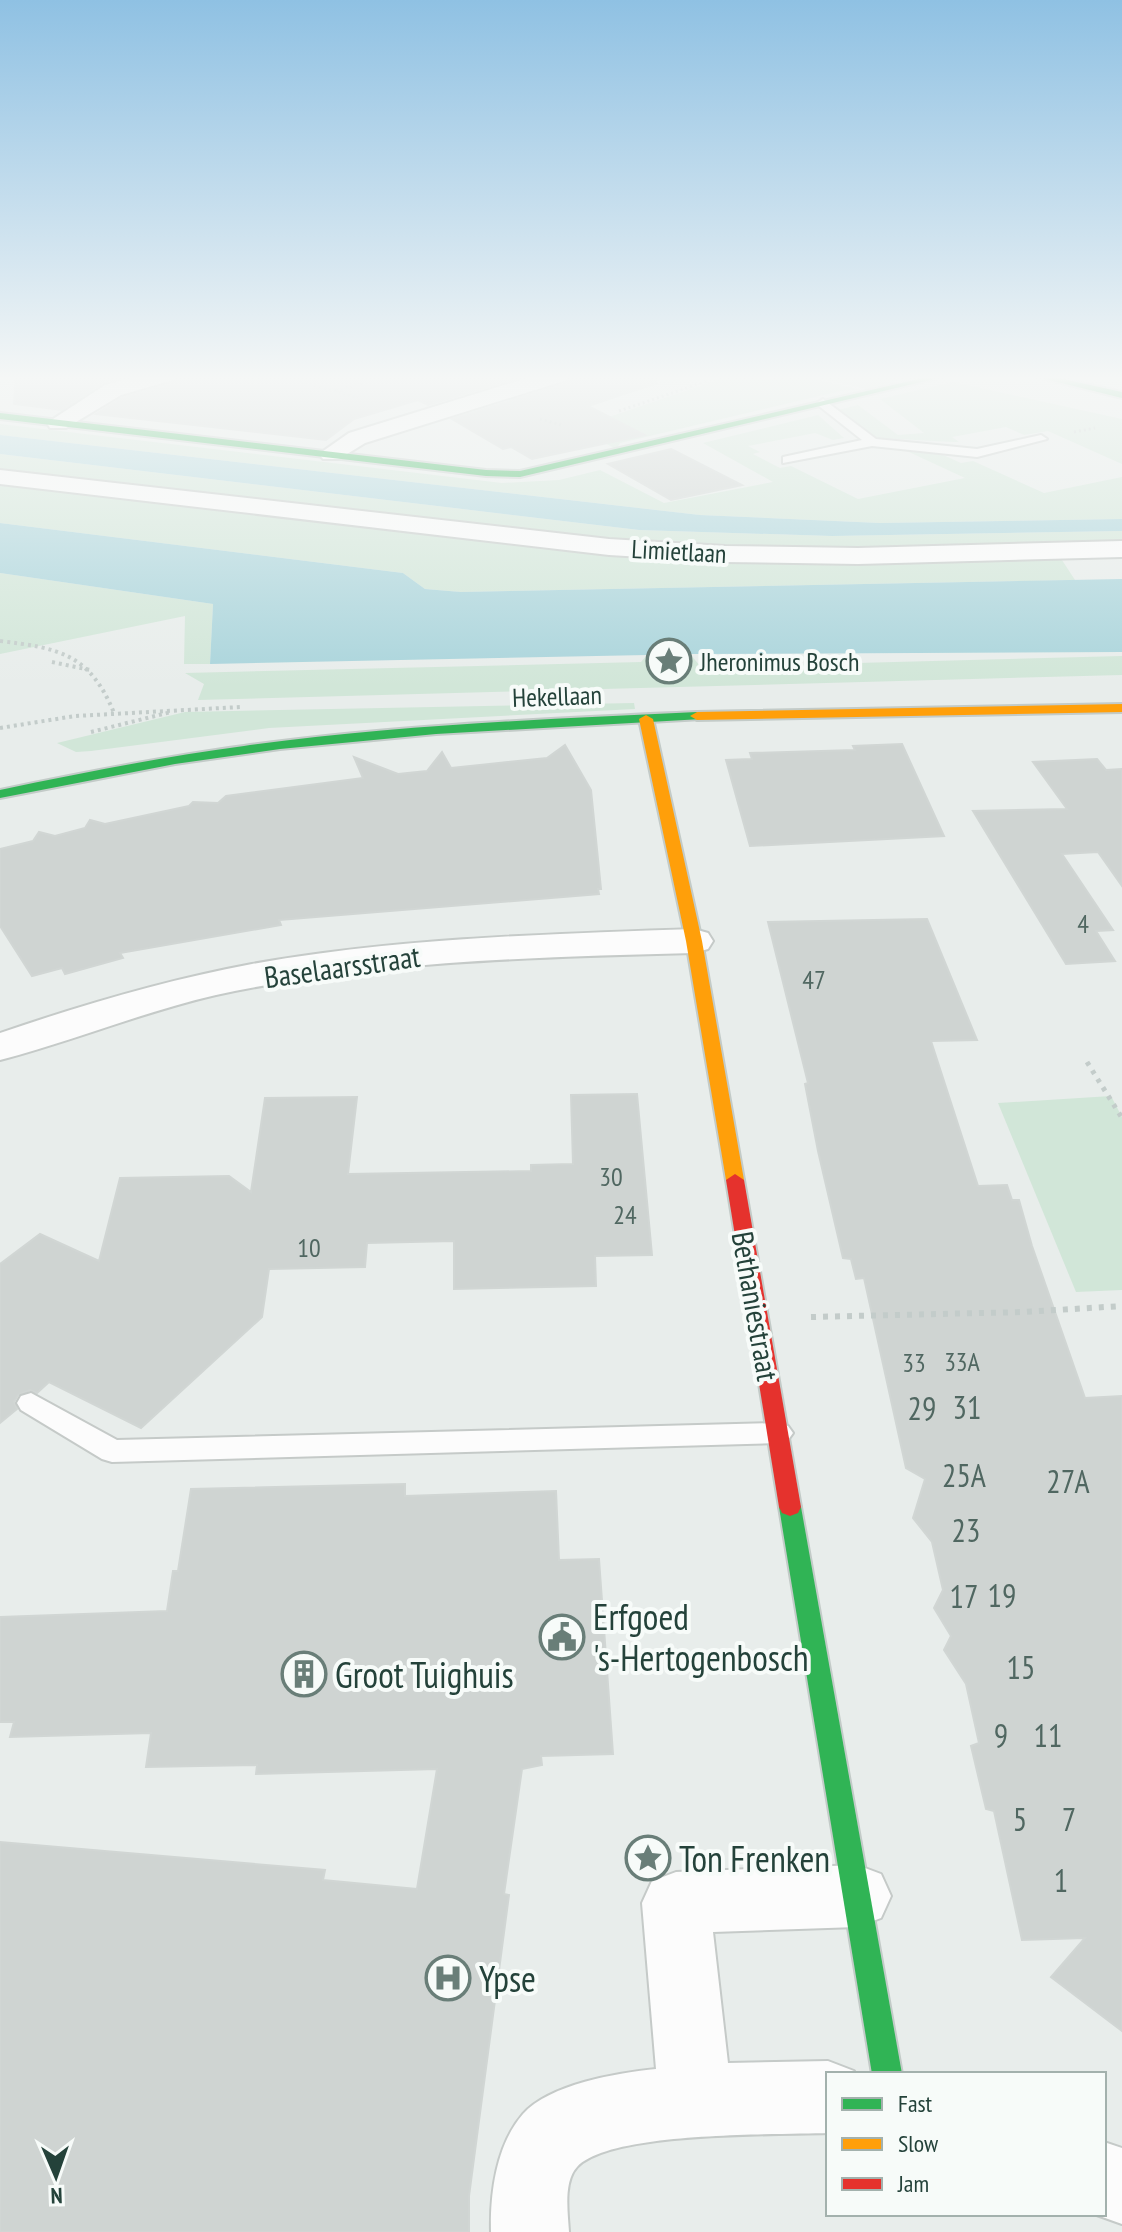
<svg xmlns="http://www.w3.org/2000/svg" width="1122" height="2232" font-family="'PT Sans Narrow',sans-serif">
<rect width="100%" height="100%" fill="#e8edeb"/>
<g fill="#d1e6d8">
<polygon points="732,375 769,380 782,375 798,375 861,390 845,390 620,443 616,449 577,428"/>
<polygon points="807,375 921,375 866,389"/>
<polygon points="953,382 1122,419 1122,464 1048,431 1024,435 1006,427 952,437 959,442 953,442 879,438 868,436 838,410 858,405 898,435 924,433 880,399"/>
<polygon points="818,415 844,438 833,440 815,433 748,446 760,452 753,454 780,468 791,466 858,499 965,478 896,446 932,450 961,463 973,461 1044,493 1122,477 1122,519 880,523 700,515 0,435 0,424 502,483 559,480 600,470 664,503 773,482 703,443"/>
<polygon points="0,454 639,530 832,536 1122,531 1122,546 841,551 636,543 0,474"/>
<polygon points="0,480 598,548 1060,557 1075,580 461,592 425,589 403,573 0,523"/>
<polygon points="0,573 213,604 210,664 184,664 185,616 0,654"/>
<polygon points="673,651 690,654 701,667 1122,656 1122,675 198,700 204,684 185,673 641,662 647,655"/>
<polygon points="634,703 635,709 269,728 91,751 76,752 57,743 185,712"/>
<polygon points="1111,1096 1122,1117 1122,1290 1076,1292 998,1103"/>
</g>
<g fill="#a9d4db">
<polygon points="0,435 700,515 880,523 1122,519 1122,531 832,536 639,530 0,454"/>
<polygon points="0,523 403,573 425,589 461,592 1122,579 1122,652 690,654 673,651 647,655 210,664 213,604 0,573"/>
</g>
<g fill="#cfd4d2" stroke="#d1d6d4" stroke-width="2">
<polygon points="16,375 131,375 103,382 62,410 14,404"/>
<polygon points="179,375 527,375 428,405 418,400 354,419 326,440 96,414 122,398 174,383"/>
<polygon points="573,375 655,375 657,383 588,406 645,435 532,459 511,447 503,449 452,419 568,383"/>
<polygon points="671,449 742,485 671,500 608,464"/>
<polygon points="902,744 944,836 750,846 726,760 752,759 750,753 855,750 853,746"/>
<polygon points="565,745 591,790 601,889 598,889 599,894 279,920 281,925 120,953 123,958 65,974 62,968 32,976 0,926 0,849 33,841 39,832 55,836 85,828 90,820 105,824 189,806 193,802 218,803 226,796 363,778 354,757 398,774 427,771 442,752 451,768 547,758"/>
<polygon points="1097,759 1106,770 1122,769 1122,886 1098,852 1062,854 1113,930 1096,931 1115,961 1066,964 973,811 1067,809 1033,762"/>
<polygon points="927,919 977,1040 931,1041 978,1186 1007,1185 1012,1200 1019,1200 1032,1246 1085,1398 1122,1396 1122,2031 1051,1977 1085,1938 1022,1940 994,1811 986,1809 971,1746 979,1743 966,1684 944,1650 951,1636 934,1608 943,1590 932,1542 913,1518 925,1479 906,1468 864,1278 856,1279 851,1259 843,1258 818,1151 805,1084 808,1083 768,922"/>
<polygon points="637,1094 652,1255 595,1256 596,1286 454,1289 454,1241 367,1243 365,1267 269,1269 262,1317 141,1428 49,1382 37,1393 30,1390 18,1395 14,1402 17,1409 0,1423 0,1264 40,1234 99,1261 120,1178 229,1176 251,1192 265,1098 357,1097 348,1174 531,1171 531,1165 573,1164 571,1095"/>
<polygon points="405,1484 405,1496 556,1491 559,1560 599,1559 613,1754 541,1756 542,1765 522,1769 504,1894 509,1895 469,2196 469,2232 0,2232 0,1842 325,1870 323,1880 417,1889 437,1769 256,1774 257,1765 146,1767 151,1733 10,1737 14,1722 0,1722 0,1617 167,1611 173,1571 178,1571 191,1489"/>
</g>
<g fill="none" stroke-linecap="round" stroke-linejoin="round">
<g stroke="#c5cac8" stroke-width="4">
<g id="lane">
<polygon points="823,399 876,439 977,449 1041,435 1047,439 977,457 872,446 783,463 783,457 862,440 819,406 817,403"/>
<polygon points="31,1393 117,1440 778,1423 788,1426 793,1433 788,1440 778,1443 112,1462 102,1459 21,1410 17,1403 21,1396"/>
</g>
</g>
<g stroke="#c5cac8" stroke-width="4">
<g id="street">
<polygon points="142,375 176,375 173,380 121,395 66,428 50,428 47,423 105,385"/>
<polygon points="537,375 570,375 567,380 365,443 339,459 323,459 319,454 349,433"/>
<polygon points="0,470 609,539 725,546 858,548 1122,541 1122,557 858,564 725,562 609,555 0,484"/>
<path d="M 694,929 L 708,933 L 713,941 L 708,949 L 694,953 C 534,957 373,961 216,995 C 142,1012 73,1041 0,1060 L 0,1033 C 82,1005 166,980 252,964 C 398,938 546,934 694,929 Z"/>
<path d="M 857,1865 L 881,1874 L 891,1896 L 881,1918 L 857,1927 L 713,1932 L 728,2063 L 828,2061 L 854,2071 L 855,2074 L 828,2074 L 828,2133 C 777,2135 610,2131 577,2167 C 563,2182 568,2213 569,2232 L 491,2232 C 490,2194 496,2145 523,2114 C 550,2084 617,2073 656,2069 L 642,1903 L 652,1881 L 676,1872 Z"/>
<polygon points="1104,2142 1122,2148 1122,2224 1094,2214 1104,2214"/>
</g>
</g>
<g stroke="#c3cbc8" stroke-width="4">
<g id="fast">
<polygon points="936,375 951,375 520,477 486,476 0,419 0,413 486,470 520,471"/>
<polygon points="1029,375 1045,375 1122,392 1122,398"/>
<path d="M 697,712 L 704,716 L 702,719 L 436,734 L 280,749 L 175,764 L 0,798 L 0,790 C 81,773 162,757 244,746 C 394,725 546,719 697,712 Z"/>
<polygon points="790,1498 798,1501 801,1507 902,2074 872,2074 779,1507 782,1501"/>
</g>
</g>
<g stroke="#c3cbc8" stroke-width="4">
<g id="slow">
<polygon points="1122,704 1122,712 697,720 690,716 697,712"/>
<polygon points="646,715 653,719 702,941 744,1180 735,1186 726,1180 686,941 639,719"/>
</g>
</g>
<g stroke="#c3cbc8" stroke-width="4">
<polygon id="jam" points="735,1174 744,1180 801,1507 798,1513 790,1516 782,1513 779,1507 726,1180"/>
</g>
<g stroke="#c3ccca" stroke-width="3" stroke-dasharray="2 3" stroke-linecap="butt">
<polyline points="281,375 358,398"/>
<polyline points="336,391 388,375"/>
<polyline points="619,411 725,375"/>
<polyline points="540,419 561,425"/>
<polyline points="1074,432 1095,428"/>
</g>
<g stroke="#c3ccca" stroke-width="4" stroke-dasharray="3 4" stroke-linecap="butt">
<path d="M 0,641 C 59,648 90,654 114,713"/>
<polyline points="52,662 90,670"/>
<polyline points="0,728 75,716 241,707"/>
<polyline points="91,732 171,712"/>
</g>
<polyline stroke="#c3ccca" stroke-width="5" stroke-dasharray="4 6" stroke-linecap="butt" points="1087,1062 1122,1118"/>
<polyline stroke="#c3ccca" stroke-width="6" stroke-dasharray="5 7" stroke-linecap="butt" points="811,1317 1024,1312 1122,1306"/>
<use href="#lane" fill="#fcfcfc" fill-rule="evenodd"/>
<use href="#street" fill="#fcfcfc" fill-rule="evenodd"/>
<use href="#fast" fill="#30b455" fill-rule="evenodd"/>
<use href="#slow" fill="#ff9f0a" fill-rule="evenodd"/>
<use href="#jam" fill="#e5322d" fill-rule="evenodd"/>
</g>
<linearGradient id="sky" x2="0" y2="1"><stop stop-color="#8fc1e3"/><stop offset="0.55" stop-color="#f5f7f6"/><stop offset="1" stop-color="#f5f7f6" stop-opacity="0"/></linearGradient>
<rect width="1122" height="687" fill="url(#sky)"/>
<defs>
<g id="sight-ring" transform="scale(2.3)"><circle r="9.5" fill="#f7fbf9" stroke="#697e78" stroke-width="1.5"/><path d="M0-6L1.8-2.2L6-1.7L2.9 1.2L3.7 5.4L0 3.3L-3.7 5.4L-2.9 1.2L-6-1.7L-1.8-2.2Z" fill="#697e78"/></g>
<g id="civic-ring" transform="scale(2.3)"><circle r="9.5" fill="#f7fbf9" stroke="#697e78" stroke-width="1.5"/><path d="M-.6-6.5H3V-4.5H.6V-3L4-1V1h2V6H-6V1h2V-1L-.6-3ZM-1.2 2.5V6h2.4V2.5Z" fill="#697e78"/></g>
<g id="building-ring" transform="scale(2.3)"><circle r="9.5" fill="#f7fbf9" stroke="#697e78" stroke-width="1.5"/><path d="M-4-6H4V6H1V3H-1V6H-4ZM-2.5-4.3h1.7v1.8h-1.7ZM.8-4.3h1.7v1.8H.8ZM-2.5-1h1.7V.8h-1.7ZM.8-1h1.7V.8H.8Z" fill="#697e78"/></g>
<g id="hospital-ring" transform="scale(2.3)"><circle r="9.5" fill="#f7fbf9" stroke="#697e78" stroke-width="1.5"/><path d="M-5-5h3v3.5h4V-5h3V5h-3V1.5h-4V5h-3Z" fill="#697e78"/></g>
</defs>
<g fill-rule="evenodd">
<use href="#sight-ring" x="669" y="661"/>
<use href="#civic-ring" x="562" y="1637"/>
<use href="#building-ring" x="304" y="1674"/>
<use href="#sight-ring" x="648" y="1858"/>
<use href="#hospital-ring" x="448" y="1978"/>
</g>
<g text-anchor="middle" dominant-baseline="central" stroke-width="8" stroke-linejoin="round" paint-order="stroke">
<g font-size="26" fill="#24423a" stroke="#f7fbf9">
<text transform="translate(679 551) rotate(3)">Limietlaan</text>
<text transform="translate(557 696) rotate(-2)">Hekellaan</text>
</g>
<g font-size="26" fill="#24423a" stroke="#f7fbf9" text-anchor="start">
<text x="700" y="661">Jheronimus Bosch</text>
</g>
<g font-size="26" fill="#506761">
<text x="1083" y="923">4</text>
<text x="814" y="979">47</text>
<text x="611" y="1176">30</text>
<text x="625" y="1214">24</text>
<text x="309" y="1247">10</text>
<text x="962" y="1361">33A</text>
<text x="914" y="1362">33</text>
</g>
<g font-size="30" fill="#24423a" stroke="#f7fbf9">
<text transform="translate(342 966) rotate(-8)">Baselaarsstraat</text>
<text transform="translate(756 1306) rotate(80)">Bethaniestraat</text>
</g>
<g font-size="32" fill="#506761">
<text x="967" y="1407">31</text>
<text x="922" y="1408">29</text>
<text x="964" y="1475">25A</text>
<text x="1068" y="1481">27A</text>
<text x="966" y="1530">23</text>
<text x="1002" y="1595">19</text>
<text x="964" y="1596">17</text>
<text x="1021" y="1667">15</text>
<text x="1001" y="1735">9</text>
<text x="1048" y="1735">11</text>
<text x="1020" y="1819">5</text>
<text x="1069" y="1819">7</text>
<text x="1061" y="1880">1</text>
</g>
<g font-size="36" fill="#24423a" stroke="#f7fbf9" text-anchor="start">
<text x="593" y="1616">Erfgoed<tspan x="593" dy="41">'s-Hertogenbosch</tspan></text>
<text x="335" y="1674">Groot Tuighuis</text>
<text x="679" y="1858">Ton Frenken</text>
<text x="479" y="1978">Ypse</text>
</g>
</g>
<rect x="826" y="2072" width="280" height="144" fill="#f7fbf9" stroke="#a3b1ad" stroke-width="2"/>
<rect x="842" y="2098" width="40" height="12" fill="#30b455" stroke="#a3b1ad" stroke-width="2"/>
<text x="898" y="2112" font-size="24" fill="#24423a">Fast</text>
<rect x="842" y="2138" width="40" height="12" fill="#ff9f0a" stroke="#a3b1ad" stroke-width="2"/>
<text x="898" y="2152" font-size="24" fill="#24423a">Slow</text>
<rect x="842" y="2178" width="40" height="12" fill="#e5322d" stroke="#a3b1ad" stroke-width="2"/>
<text x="898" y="2192" font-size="24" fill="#24423a">Jam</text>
<g transform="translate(56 2176) rotate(178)" stroke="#f7fbf9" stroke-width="6" paint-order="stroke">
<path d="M0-6L14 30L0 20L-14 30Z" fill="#24423a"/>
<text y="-12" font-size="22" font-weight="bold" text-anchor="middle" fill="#24423a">N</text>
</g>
</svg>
